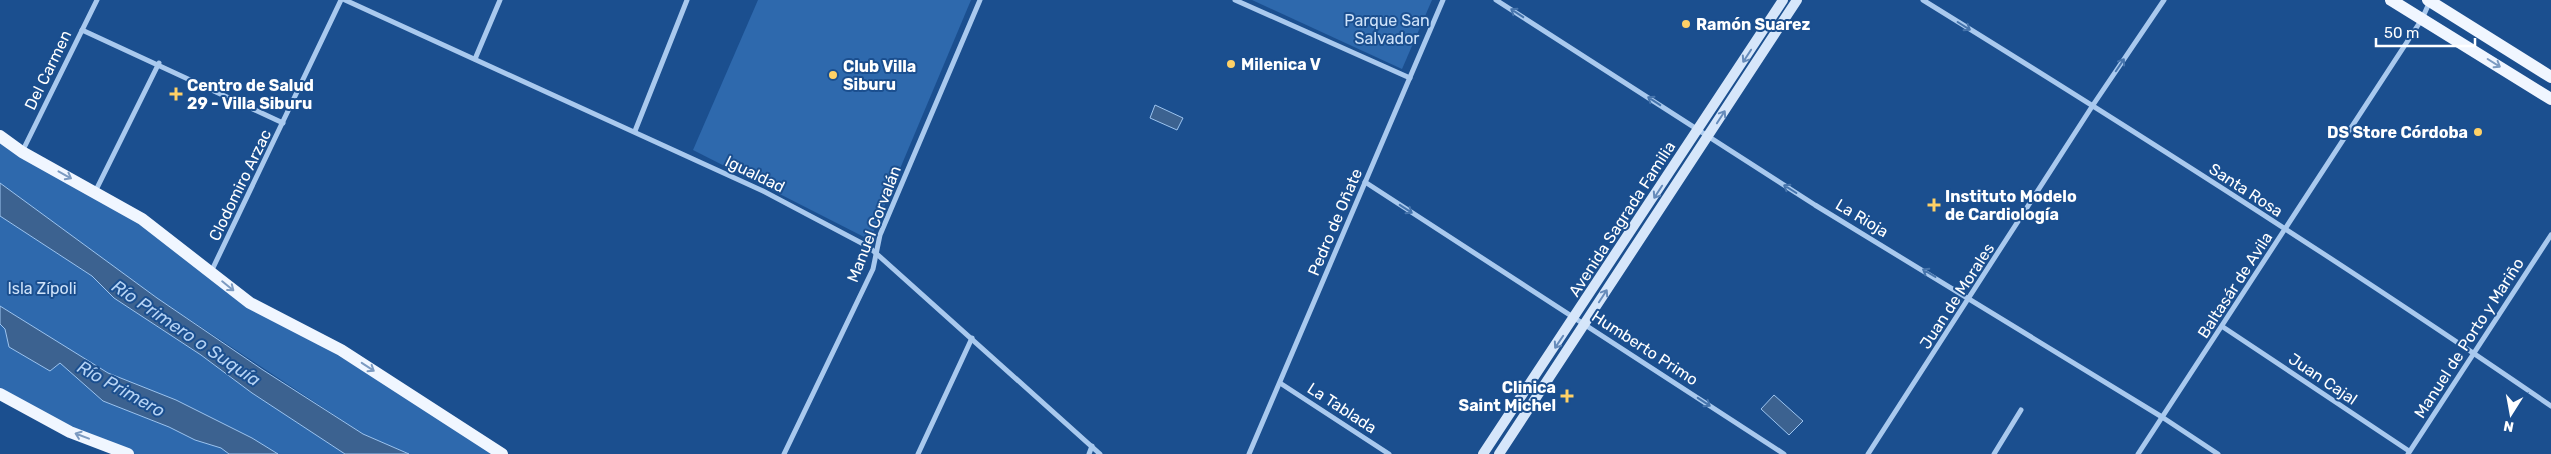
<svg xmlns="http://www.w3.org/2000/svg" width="2551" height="454" font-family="Rubik,sans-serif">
<rect width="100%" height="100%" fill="#1b4f8f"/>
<g fill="#2e69ad">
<polygon points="758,0 971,0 870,240 693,150"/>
<polygon points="1252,0 1432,0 1402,69"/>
<polygon points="0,136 95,192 266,312 502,454 409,454 363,434 157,298 0,183"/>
<polygon points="0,216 92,276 114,298 201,355 252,393 345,454 278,454 252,438 176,400 108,373 0,306"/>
<polygon points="0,324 5,329 9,347 50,371 60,362 103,401 169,427 195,440 221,448 229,454 128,454 0,394"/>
</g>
<g fill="#3c6290" stroke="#9cc4f0">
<polygon points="1155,105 1183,118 1177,130 1150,118"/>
<polygon points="0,183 157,298 263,370 363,434 409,454 345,454 252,393 201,355 114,298 92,276 0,216"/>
<polygon points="0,306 108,373 176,400 252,438 278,454 229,454 221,448 195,440 169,427 103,401 60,363 50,371 9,347 5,329 0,324"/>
<polygon points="1774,395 1803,421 1789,435 1761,409"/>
</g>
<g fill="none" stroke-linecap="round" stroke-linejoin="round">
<g stroke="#a9c9ee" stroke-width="5">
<polyline points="345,0 763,191 869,247 1100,454"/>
<polyline points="1235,0 1410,78"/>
<polyline points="1496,0 1815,205 2162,417 2218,454"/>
<path d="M 1923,0 C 2135,131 2346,265 2551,406"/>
<polyline points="82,30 283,123"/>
<polyline points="475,59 500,0"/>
<polyline points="635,131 687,0"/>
<polyline points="22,152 97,0"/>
<polyline points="1365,182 1784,454"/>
<polyline points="95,192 159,63"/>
<polyline points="211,272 341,0"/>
<polyline points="2223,327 2409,451"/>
<polyline points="1280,383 1389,454"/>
<polyline points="784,454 873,269 880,235 980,0"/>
<polyline points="918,454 972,338"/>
<polyline points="1089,454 1092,446"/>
<polyline points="1249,454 1443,0"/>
<polyline points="1868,454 2093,105 2164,0"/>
<polyline points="1994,454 2021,410"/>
<polyline points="2138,454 2422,19 2430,1"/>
<polyline points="2408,454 2551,235"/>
</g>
<g stroke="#d6e6fa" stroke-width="10">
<polyline points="1483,454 1783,0"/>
<polyline points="1499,454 1797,0"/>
</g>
<g stroke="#f0f6ff" stroke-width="12">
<polyline points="2391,0 2551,99"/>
<polyline points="2428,0 2551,77"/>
<polyline points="0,136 22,152 142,219 250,303 341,350 502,454"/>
<polyline points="0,394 70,432 128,454"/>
</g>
</g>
<defs><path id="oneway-shaft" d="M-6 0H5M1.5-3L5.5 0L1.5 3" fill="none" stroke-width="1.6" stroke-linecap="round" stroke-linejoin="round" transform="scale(1.25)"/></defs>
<g stroke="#4674ac">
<use href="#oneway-shaft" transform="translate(1517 13) rotate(-147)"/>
<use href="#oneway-shaft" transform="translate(1964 26) rotate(32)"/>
<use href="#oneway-shaft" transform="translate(2120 65) rotate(-56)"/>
<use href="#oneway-shaft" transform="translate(1654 101) rotate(-147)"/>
<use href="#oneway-shaft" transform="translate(1790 189) rotate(-148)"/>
<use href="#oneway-shaft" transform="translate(1406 209) rotate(33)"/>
<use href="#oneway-shaft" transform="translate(1929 273) rotate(-149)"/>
<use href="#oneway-shaft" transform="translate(1704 402) rotate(33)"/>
</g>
<g stroke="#668bba">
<use href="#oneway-shaft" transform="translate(1747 56) rotate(123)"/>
<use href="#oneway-shaft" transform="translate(1721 117) rotate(-57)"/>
<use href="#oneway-shaft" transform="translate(1658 192) rotate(123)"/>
<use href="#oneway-shaft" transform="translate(1603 296) rotate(-57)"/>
<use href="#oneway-shaft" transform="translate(1559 342) rotate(124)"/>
</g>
<g stroke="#7b9ac1">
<use href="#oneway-shaft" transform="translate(2494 63) rotate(32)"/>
<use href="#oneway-shaft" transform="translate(65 175) rotate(29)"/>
<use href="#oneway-shaft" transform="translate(228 286) rotate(39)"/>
<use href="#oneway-shaft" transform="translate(368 367) rotate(33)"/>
<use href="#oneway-shaft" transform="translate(82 436) rotate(-159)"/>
</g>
<g fill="#ffd166" stroke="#1b4f8f" stroke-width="2">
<circle cx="1686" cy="24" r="5"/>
<circle cx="1231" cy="64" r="5"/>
<circle cx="833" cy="75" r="5"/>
<path d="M173.5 86.5h5v5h5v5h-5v5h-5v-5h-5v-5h5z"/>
<circle cx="2478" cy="132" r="5"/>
<path d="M1931.5 197.5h5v5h5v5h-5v5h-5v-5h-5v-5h5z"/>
<path d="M1564.5 388.5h5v5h5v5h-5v5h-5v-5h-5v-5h5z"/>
</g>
<g text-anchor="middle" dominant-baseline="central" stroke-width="4" stroke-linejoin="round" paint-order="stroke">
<g font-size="16" fill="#cfe3fa" stroke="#1b4f8f">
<text x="1387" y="20">Parque San<tspan x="1387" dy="18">Salvador</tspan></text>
<text x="42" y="288">Isla Zípoli</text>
</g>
<g font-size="16" font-weight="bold" fill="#fff" stroke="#1b4f8f" text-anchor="start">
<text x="1696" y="24">Ramón Suarez</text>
<text x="1241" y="64">Milenica V</text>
<text x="843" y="66">Club Villa<tspan x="843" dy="18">Siburu</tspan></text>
<text x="187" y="85">Centro de Salud<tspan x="187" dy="18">29 - Villa Siburu</tspan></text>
<text x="2468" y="132" text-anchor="end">DS Store Córdoba</text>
<text x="1945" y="196">Instituto Modelo<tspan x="1945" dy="18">de Cardiología</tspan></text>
<text x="1556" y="387" text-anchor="end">Clinica<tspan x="1556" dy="18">Saint Michel</tspan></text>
</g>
<g font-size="16" fill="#fff" stroke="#1b4f8f">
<text transform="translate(48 70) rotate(-64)">Del Carmen</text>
<text transform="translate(755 174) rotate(26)">Igualdad</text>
<text transform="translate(240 185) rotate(-64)">Clodomiro Arzac</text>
<text transform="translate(2246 190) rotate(33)">Santa Rosa</text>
<text transform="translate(1862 218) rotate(31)">La Rioja</text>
<text transform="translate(1622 219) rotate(-57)">Avenida Sagrada Familia</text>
<text transform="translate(1335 222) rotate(-67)">Pedro de Oñate</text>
<text transform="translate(874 224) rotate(-69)">Manuel Corvalán</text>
<text transform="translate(2235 285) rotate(-57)">Baltasár de Avila</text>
<text transform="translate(1957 296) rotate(-57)">Juan de Morales</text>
<text transform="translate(2469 338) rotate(-57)">Manuel de Porto y Mariño</text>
<text transform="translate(1645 348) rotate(33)">Humberto Primo</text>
<text transform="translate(2323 379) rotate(34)">Juan Cajal</text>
<text transform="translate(1342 408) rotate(33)">La Tablada</text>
</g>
<g font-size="18" font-style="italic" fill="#b5d3f5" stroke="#1b4f8f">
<text transform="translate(186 333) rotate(34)">Río Primero o Suquía</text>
<text transform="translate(121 389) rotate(29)">Río Primero</text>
</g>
</g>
<g transform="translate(2511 414) rotate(191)" stroke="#1b4f8f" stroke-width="4" paint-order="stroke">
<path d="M0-4L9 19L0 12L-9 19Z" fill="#ffffff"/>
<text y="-8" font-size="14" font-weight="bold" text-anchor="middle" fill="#ffffff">N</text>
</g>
<path d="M2376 38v8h99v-8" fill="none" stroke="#ffffff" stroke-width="2.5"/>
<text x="2384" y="38" font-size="15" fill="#ffffff" stroke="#1b4f8f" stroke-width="4" paint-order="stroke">50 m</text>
</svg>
